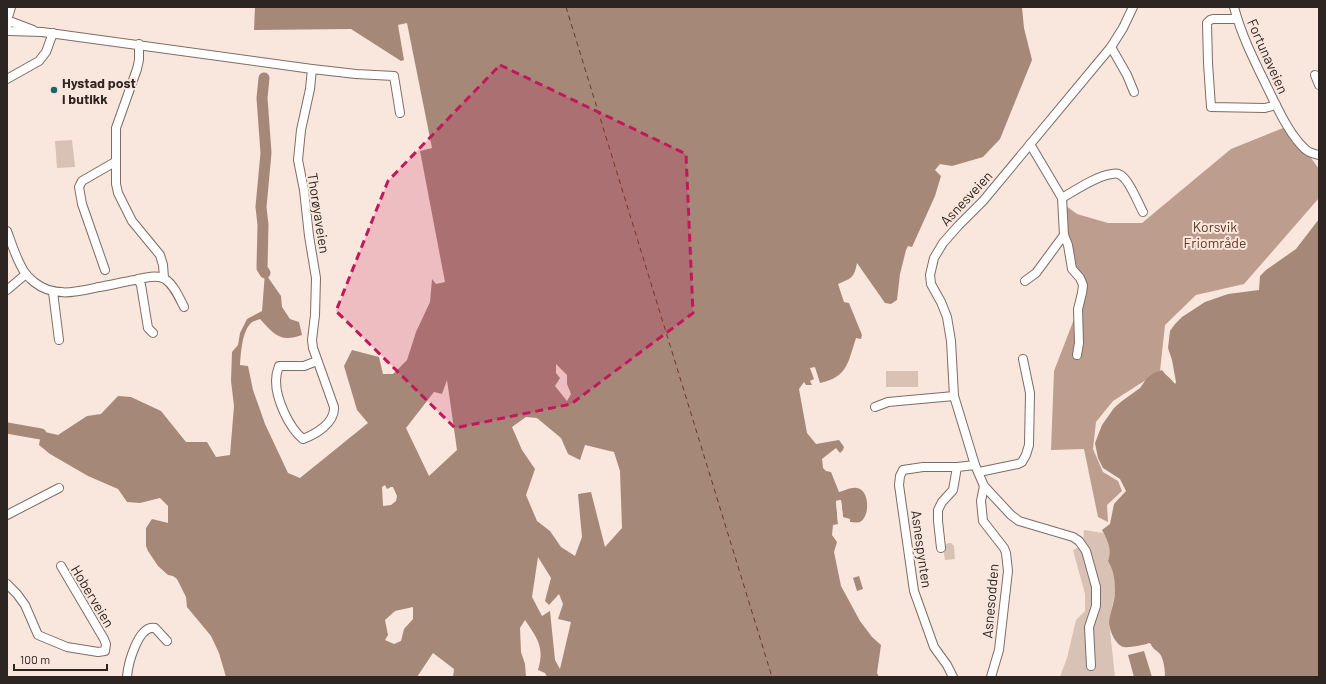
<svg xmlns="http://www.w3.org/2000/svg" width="1326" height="684" font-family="Barlow,sans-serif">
<rect width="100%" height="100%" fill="#f9e6dd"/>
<g fill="#d8c1b5">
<polygon points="72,140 75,167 57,168 55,141"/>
<polygon points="918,371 918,387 886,387 886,371"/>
<path d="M 1084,530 L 1103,533 C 1109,543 1112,550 1108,561 L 1112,568 L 1115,578 L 1115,593 L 1109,622 L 1115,677 L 1060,677 L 1067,658 L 1076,620 L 1085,611 L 1085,594 L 1073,550 L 1083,545 Z"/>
<polygon points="948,543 951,543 954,546 955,559 945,560 943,547"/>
</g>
<polygon fill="#bd9e8e" points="1288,126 1319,169 1319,198 1244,284 1196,295 1165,325 1160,371 1113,401 1096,422 1093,449 1103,472 1118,481 1122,491 1107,505 1108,522 1098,517 1084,449 1051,450 1054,371 1078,309 1082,293 1074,272 1062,203 1077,214 1108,223 1142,223 1231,149"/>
<g fill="#a68879" fill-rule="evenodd">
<path d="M 255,7 L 1022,7 L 1024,28 L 1032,60 L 1000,139 L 983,157 L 952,166 L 940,164 L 935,170 L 941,176 L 935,196 L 912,247 L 908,246 L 906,250 L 900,274 L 897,300 L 891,304 L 885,303 L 857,263 C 854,278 852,278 838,284 L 844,302 L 849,303 L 862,335 L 861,339 L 856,338 C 848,362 848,377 820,383 L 815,367 L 810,368 L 814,379 L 810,381 L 812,385 L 806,385 L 804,382 L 799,389 L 807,433 L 816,444 L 839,440 L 844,447 L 843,450 L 840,453 L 836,448 L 822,459 L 823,468 L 826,471 L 831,472 L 839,492 C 844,491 851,487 857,488 C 870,490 870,517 860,522 C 857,523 853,522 850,522 L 850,519 L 843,517 L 841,500 L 836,501 L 838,524 L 833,525 L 832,535 L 837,542 L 834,552 L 841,586 L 860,621 L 872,637 L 881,645 L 877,673 L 879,677 L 547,677 L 545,673 L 538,670 C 545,647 537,638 525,620 L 520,628 L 521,652 L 525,664 L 526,677 L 453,677 L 454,669 L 433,653 L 417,677 L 226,677 L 219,653 L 211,636 L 187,607 L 186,597 L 177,579 L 173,576 L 168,575 L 158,566 L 148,551 L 146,546 L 146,528 L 152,519 L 168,523 L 168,506 L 160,498 L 140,503 L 127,502 L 118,489 L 88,476 L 50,454 L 39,445 L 41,434 L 45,432 L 58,435 L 87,416 L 101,414 L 118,396 L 131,397 L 161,411 L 186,442 L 207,442 L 216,457 L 230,455 L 234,406 L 231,381 L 232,352 L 238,345 L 240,333 L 247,319 L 262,311 L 265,273 L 281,296 L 282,307 L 290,319 L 299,322 L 302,335 C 280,343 274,334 260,319 C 258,320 253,321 251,323 C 242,332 241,352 240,365 L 248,366 L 253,390 L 265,424 L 288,473 L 300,478 L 368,423 L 357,410 L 344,366 L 352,350 L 379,357 L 383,374 L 393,374 L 407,360 L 416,332 L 430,302 L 432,279 L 436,284 L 445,282 L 420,151 L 432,148 L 407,23 L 398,25 L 404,60 L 401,61 L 351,29 L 254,30 ZM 556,364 L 567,375 L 567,384 L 571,394 L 567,401 L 555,386 L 560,378 L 556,373 ZM 447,380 L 457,450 L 429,476 L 406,428 L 434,392 L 442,394 ZM 526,417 L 537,418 L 561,438 L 568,454 L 580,460 L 585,445 L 614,452 L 620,471 L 622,528 L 605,547 L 591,492 L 578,494 L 582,537 L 575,556 L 561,547 L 550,531 L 537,521 L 526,495 L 535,469 L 522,450 L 512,427 ZM 385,485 L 387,489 L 391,487 L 393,487 L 397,496 L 396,501 L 391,505 L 383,506 L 382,487 ZM 538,557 L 551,578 L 545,601 L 549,605 L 559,594 L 563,604 L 558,619 L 571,622 L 560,669 L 555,660 L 550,611 L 542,616 L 532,597 ZM 413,607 L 413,619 L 404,629 L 401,641 L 394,644 L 385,640 L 388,635 L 385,620 L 395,611 Z"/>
<path d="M 1319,219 L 1319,677 L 1165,677 C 1165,670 1164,660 1160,654 C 1157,650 1152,649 1151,644 L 1149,643 C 1144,645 1129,648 1124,647 C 1116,646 1109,630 1109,622 C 1110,612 1115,602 1115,591 C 1115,580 1114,571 1108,561 C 1112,548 1108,542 1102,530 L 1110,524 L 1114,504 L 1126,491 L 1120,479 L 1103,468 L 1098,458 L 1095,443 L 1102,425 L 1114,408 L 1122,401 L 1140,388 L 1147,378 L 1154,373 L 1162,370 C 1166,376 1171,378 1175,384 L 1176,382 L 1172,360 L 1168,348 L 1170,331 L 1175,324 L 1182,317 L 1205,302 L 1228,294 L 1259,290 L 1260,276 L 1266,270 L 1296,249 Z"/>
<polygon points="859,576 863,589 857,591 853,578"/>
<polygon points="1144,651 1152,677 1134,677 1128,655"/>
</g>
<polygon fill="#f9e6dd" points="841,500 843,517 842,518 839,502 838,502 840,521 838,524 836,501"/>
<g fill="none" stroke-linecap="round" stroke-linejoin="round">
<g stroke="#a68879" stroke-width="11">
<polyline points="264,78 262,98 266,153 261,207 263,225 262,268 265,273"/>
<polyline points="7,428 41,434"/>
</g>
<polyline stroke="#663a21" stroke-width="1" stroke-dasharray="5 4" stroke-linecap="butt" points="566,7 772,677"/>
<g stroke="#7e6d65" stroke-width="10">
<g id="minor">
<path d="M 1234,7 C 1242,38 1257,66 1271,95 C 1280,113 1290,135 1305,149 C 1309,153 1314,154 1319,155"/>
<polyline points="1237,19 1213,19 1210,20 1207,23 1208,63 1211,107 1265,108 1276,105"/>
<polyline points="7,24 12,22 33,30"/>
<polyline points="7,29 9,31 42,32 312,69 356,74 394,76 400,113"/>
<polyline points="139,44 139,60 137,69 116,128 116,184 118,193 132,221 160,255 163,265 164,278"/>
<polyline points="1111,47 1127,75 1134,92"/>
<path d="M 312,69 L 310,89 L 301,130 L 298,160 L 304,190 L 309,236 L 316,278 L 315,315 L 312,340 L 313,348 L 334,407 C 335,423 316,434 303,439 C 289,428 276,399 276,381 C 276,376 277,371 279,366 L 304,366 L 317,361"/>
<polyline points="1315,75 1319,85"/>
<polyline points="7,79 39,61 46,52 53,33"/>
<path d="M 1062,198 C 1074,191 1098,175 1112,174 C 1116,173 1120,174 1123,177 C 1131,184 1138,203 1143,212"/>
<path d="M 7,231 C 12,245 17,261 25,273 C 28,277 31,279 34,282 C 54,298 76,292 99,287 C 111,285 123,282 135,280 C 143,278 157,274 165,279 C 174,285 179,297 184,307"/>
<polyline points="1064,235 1068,245 1072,269 1080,278 1083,285 1082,293 1078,309 1079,343 1077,355"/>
<polyline points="105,270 82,204 79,187 82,181 115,162"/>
<polyline points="138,279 141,285 148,328 153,333"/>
<polyline points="1025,281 1036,273 1064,235 1062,198 1030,144"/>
<polyline points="7,290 26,274"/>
<polyline points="53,292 59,340"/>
<polyline points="875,407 888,402 954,396"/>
<polyline points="979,472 1018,464 1022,462 1026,455 1029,445 1030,393 1023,359"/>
<polyline points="984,486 981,501 983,521 1004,548 1006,553 1008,571 999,650 991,677"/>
<polyline points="7,515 59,488"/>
<polyline points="941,548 938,521 938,510 942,502 953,490 957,467 975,465"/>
<polyline points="7,584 17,594 25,605 38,635 67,647 98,652 105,651 106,644 104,639 61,566"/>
<polyline points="1091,666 1089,627 1096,606 1096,587 1086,551 1079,541 1073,537 1019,521 1011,515 984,486 975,465 954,396 951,341 947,317 941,302 931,284 930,275 934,258 943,243 958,226 983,201 1111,47 1123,28 1133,7"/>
<path d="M 127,677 C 128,664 138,625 155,628 L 167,641"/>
<polyline points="953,677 947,665 934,647 914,591 899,485 900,476 903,470 923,467 957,467"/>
</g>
</g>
<g stroke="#7e6d65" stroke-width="12">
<polyline id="major" points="7,17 10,7"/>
</g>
<use href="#minor" stroke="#fff" stroke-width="8"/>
<use href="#major" stroke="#fff" stroke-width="10"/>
</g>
<path fill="#c2185b" fill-opacity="0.2" stroke="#c2185b" stroke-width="3" stroke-dasharray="8 5" stroke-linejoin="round" d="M 500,65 L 686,154 L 693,313 L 571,404 L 455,428 L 336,311 L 388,181 Z"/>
<circle fill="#1d6473" stroke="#f9e6dd" stroke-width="1.5" cx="54" cy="90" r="4"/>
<g text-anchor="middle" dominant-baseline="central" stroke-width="4" stroke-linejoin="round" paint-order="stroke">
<g font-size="14" fill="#2c2522" stroke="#f9e6dd">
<text transform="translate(1268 56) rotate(66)">Fortunaveien</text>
<text transform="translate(966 198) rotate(-47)">Asnesveien</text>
<text transform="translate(319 213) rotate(81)">Thorøyaveien</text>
<text transform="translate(922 549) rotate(82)">Asnespynten</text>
<text transform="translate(93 596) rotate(59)">Hoberveien</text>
<text transform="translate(990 601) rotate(-85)">Asnesodden</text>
</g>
<g font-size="14" font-weight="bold" fill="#2c2522" stroke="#f9e6dd" text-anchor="start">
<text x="62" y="82">Hystad post<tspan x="62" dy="16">i butikk</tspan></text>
</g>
<g font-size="14" fill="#63371e" stroke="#f9e6dd">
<text x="1215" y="226">Korsvik<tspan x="1215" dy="16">Friområde</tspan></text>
</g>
</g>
<rect width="1326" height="684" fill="none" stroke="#2c2522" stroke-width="16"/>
<path d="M14 664v6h93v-6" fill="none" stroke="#2c2522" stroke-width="2"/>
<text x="20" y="664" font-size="12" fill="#2c2522" stroke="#f9e6dd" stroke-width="3" paint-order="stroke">100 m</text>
</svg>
